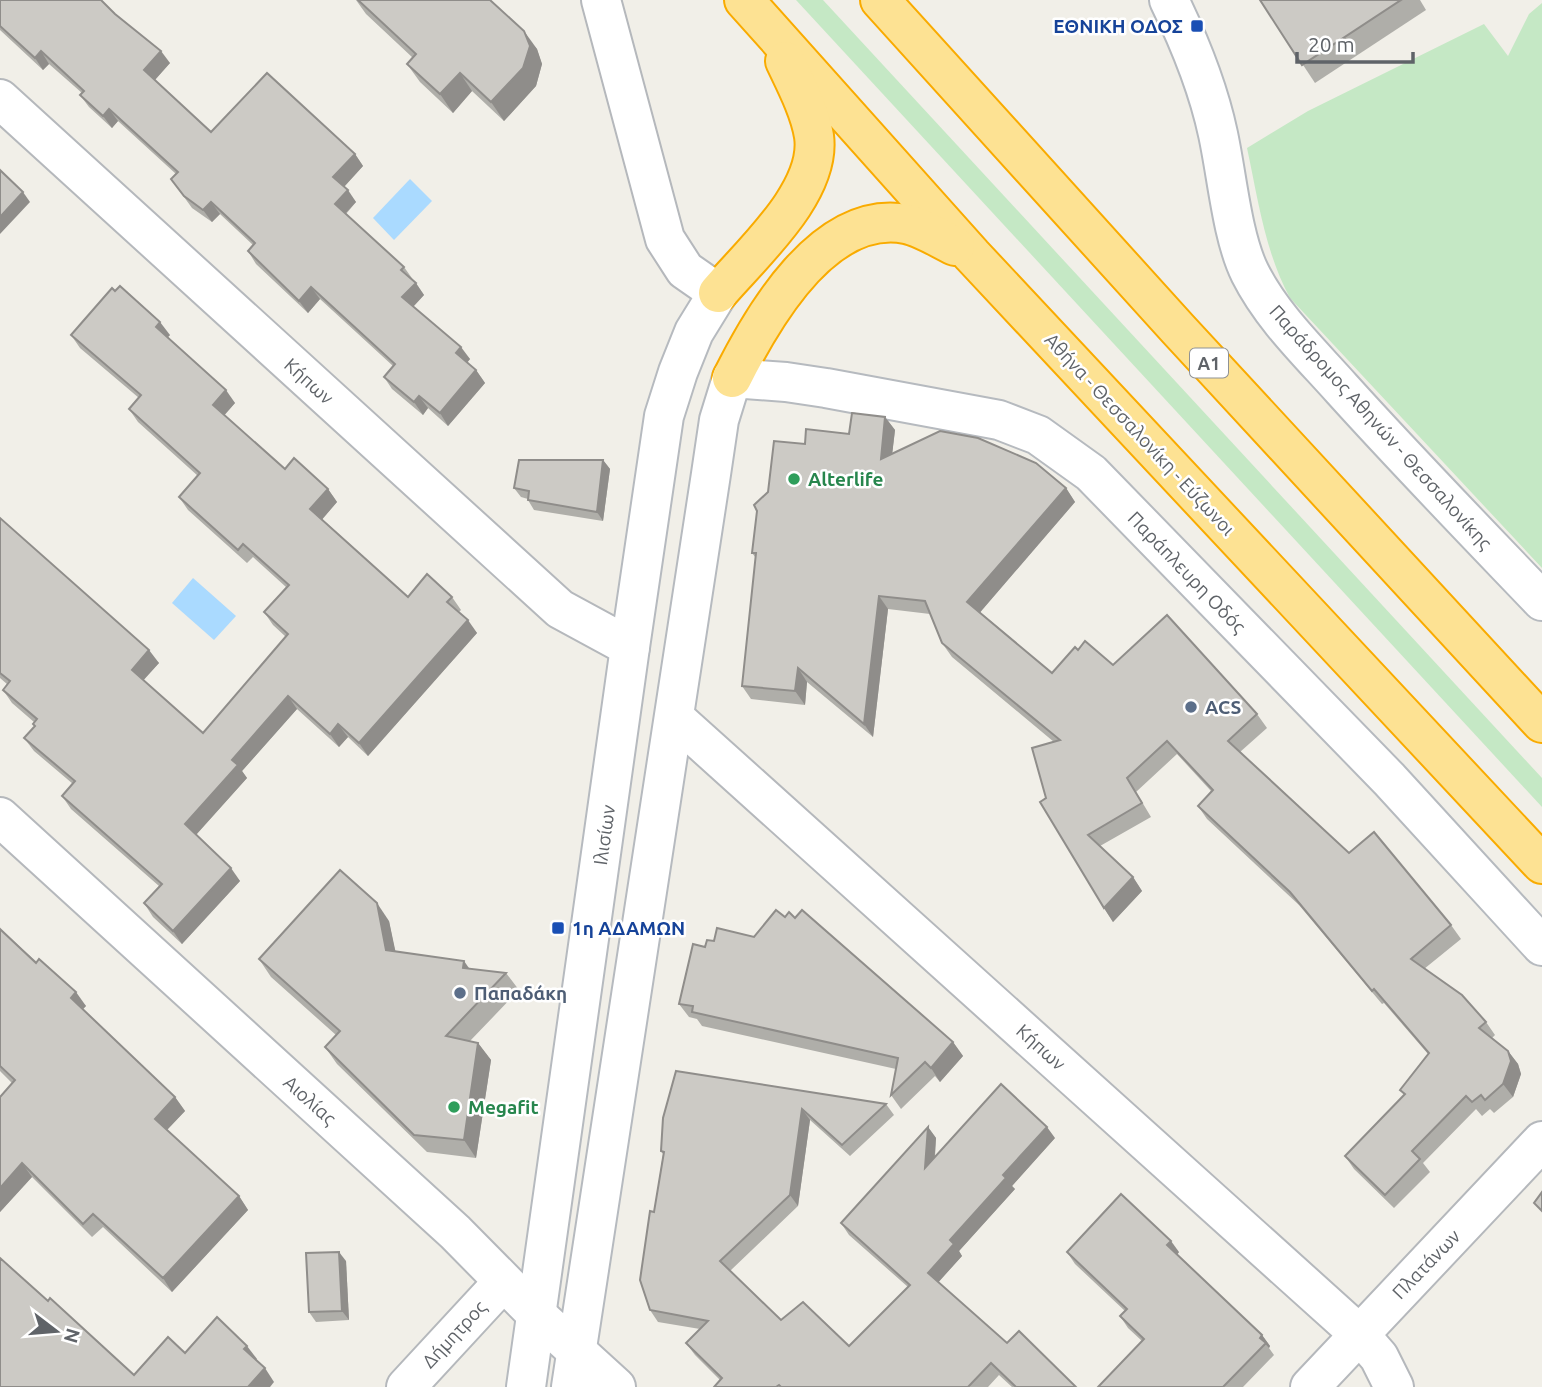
<svg xmlns="http://www.w3.org/2000/svg" width="1542" height="1387" font-family="Ubuntu,sans-serif">
<rect width="100%" height="100%" fill="#f1efe8"/>
<g fill="#c5e8c5">
<polygon points="796,0 823,0 1542,778 1542,807"/>
<path d="M 1542,3 L 1542,568 L 1290,298 C 1265,252 1258,199 1247,148 L 1308,111 L 1484,24 L 1508,56 L 1529,14 Z"/>
</g>
<g fill="#aadaff">
<polygon points="410,179 432,201 394,240 373,218"/>
<polygon points="193,578 236,616 214,640 172,603"/>
</g>
<g fill="none" stroke-linecap="round" stroke-linejoin="round">
<g stroke="#b5b8bc" stroke-width="42">
<g id="minor">
<polyline points="601,0 665,239 685,270 718,293"/>
<polyline points="0,99 560,609 630,647"/>
<polyline points="675,718 1359,1334 1379,1357 1394,1387"/>
<polyline points="0,817 455,1232 537,1315 616,1387"/>
<polyline points="406,1387 503,1282"/>
<polyline points="1310,1387 1542,1141"/>
</g>
</g>
<g stroke="#b6babf" stroke-width="42">
<g id="secondary">
<path d="M 1169,0 C 1190,43 1208,87 1218,134 C 1227,175 1232,237 1250,273 C 1272,317 1310,353 1342,389 C 1407,461 1475,531 1542,601"/>
<polyline points="526,1387 630,647 664,416 678,372 694,332 718,293"/>
<polyline points="571,1387 711,474 719,420 732,378 786,382 826,388 999,420 1038,435 1091,473 1389,779 1542,946"/>
</g>
</g>
<g stroke="#f9ab00" stroke-width="42">
<g id="motorway">
<polyline points="744,0 972,255 1542,864"/>
<polyline points="880,0 1178,329 1542,723"/>
<path d="M 718,293 C 751,254 822,192 814,136 C 810,111 796,84 785,61"/>
<path d="M 732,378 C 762,318 824,209 906,224 C 922,227 940,239 955,246"/>
</g>
</g>
<use href="#minor" stroke="#fff" stroke-width="38"/>
<use href="#secondary" stroke="#fff" stroke-width="38"/>
<use href="#motorway" stroke="#fde293" stroke-width="38"/>
</g>
<g fill="#afaea9">
<polygon points="0,0 170,63 155,80 211,132 355,154 363,166 344,187 356,202 346,214 404,267 424,295 413,307 470,359 467,363 476,370 485,383 448,426 428,408 423,415 392,389 384,377 393,366 320,299 308,313 256,264 248,251 253,245 220,214 212,222 192,208 171,179 176,174 118,121 112,128 89,107 80,95 82,93 49,64 43,70 0,30"/>
<polygon points="356,0 490,0 537,49 542,64 536,86 504,121 472,91 453,113 420,82 407,64 413,58 366,14"/>
<polygon points="1260,0 1420,0 1426,10 1315,83"/>
<polygon points="71,335 170,335 168,337 235,403 224,415 285,469 328,489 337,502 322,519 408,597 452,597 461,610 459,612 477,633 368,756 348,737 339,747 297,709 242,771 247,778 196,835 240,881 182,944 153,917 144,903 159,886 71,809 62,796 73,784 34,751 24,738 35,726 33,724 34,722 12,703 3,690 7,684 0,678 0,518 159,663 143,680 203,733 286,637 273,625 264,612 286,587 253,557 247,563 188,510 179,497 198,476 138,422 129,409 139,398 80,348"/>
<polygon points="885,417 895,430 892,454 1066,488 1075,502 980,612 1052,673 1078,650 1113,665 1257,714 1267,728 1240,752 1349,853 1451,925 1461,939 1424,969 1486,1022 1495,1035 1492,1038 1508,1051 1518,1064 1521,1074 1513,1097 1494,1113 1490,1109 1482,1116 1476,1109 1423,1163 1430,1172 1394,1208 1354,1169 1345,1156 1404,1095 1400,1090 1428,1054 1384,1003 1382,1004 1299,905 1207,819 1198,806 1211,791 1177,754 1136,792 1151,817 1100,846 1133,877 1142,891 1113,922 1104,908 1046,798 1054,742 952,657 942,643 930,614 888,609 873,737 807,682 805,705 751,699 742,686 756,558 752,553 768,492 805,444 849,434"/>
<polygon points="603,460 610,469 603,521 534,510 528,500 528,499 521,497 514,488"/>
<polygon points="785,917 953,1042 963,1056 940,1082 935,1076 901,1109 891,1095 896,1069 702,1026 697,1019 689,1017 679,1004 705,947 714,941 754,937"/>
<polygon points="389,921 395,951 469,969 506,973 519,990 470,1041 478,1043 491,1060 476,1158 427,1152 337,1064 325,1047 336,1035 271,977 259,959"/>
<polygon points="0,929 86,1006 83,1009 175,1097 185,1111 167,1130 239,1196 248,1210 172,1292 103,1227 92,1237 32,1177 0,1212 0,1097 12,1083 0,1071"/>
<polygon points="886,1104 894,1115 850,1156 810,1120 798,1206 730,1271 781,1320 849,1346 908,1287 849,1235 841,1223 928,1127 936,1138 935,1157 1055,1138 1012,1186 1015,1189 959,1251 962,1256 938,1282 1007,1343 1076,1387 1012,1387 999,1375 988,1387 714,1387 720,1380 695,1355 686,1343 700,1329 658,1322 650,1310 654,1212 663,1154 661,1151 663,1118"/>
<polygon points="1067,1252 1179,1252 1177,1255 1262,1335 1270,1346 1269,1348 1274,1355 1243,1387 1098,1387 1142,1341 1128,1328 1120,1316 1125,1311 1075,1264"/>
<polygon points="346,1261 349,1320 316,1322 309,1312"/>
</g>
<g fill="#8f8d8a">
<polygon points="524,31 537,49 542,64 536,86 504,121 491,102"/>
<polygon points="41,51 49,64 43,70 35,58"/>
<polygon points="161,51 170,63 153,82 144,70"/>
<polygon points="460,73 472,91 453,113 440,94"/>
<polygon points="109,109 118,121 112,128 103,116"/>
<polygon points="355,154 363,166 342,189 333,177"/>
<polygon points="348,190 356,202 343,216 335,204"/>
<polygon points="23,192 30,202 0,234 0,217"/>
<polygon points="211,202 220,214 212,222 203,210"/>
<polygon points="416,283 424,295 411,309 402,297"/>
<polygon points="311,287 320,299 308,313 299,301"/>
<polygon points="160,322 170,335 165,340 156,327"/>
<polygon points="461,347 470,359 465,365 456,353"/>
<polygon points="476,370 485,383 448,426 440,413"/>
<polygon points="226,390 235,403 222,418 213,405"/>
<polygon points="419,396 428,408 423,415 414,402"/>
<polygon points="885,417 895,430 890,473 881,459"/>
<polygon points="603,460 610,469 603,521 597,512"/>
<polygon points="1066,488 1075,502 977,616 967,602"/>
<polygon points="328,489 337,502 320,522 310,509"/>
<polygon points="879,596 888,609 873,737 864,724"/>
<polygon points="468,620 477,633 368,756 359,743"/>
<polygon points="149,650 159,663 141,683 132,670"/>
<polygon points="798,668 807,682 805,705 795,691"/>
<polygon points="288,696 297,709 242,771 247,778 194,837 185,824 232,760"/>
<polygon points="338,724 348,737 339,747 330,734"/>
<polygon points="231,868 240,881 182,944 173,931"/>
<polygon points="1133,877 1142,891 1113,922 1104,908"/>
<polygon points="377,903 389,921 399,968 386,950"/>
<polygon points="464,961 476,978 463,968"/>
<polygon points="76,992 86,1006 80,1012 71,998"/>
<polygon points="953,1042 963,1056 940,1082 931,1068"/>
<polygon points="478,1043 491,1060 476,1158 464,1140"/>
<polygon points="1508,1051 1518,1064 1521,1074 1513,1097 1503,1084"/>
<polygon points="175,1097 185,1111 165,1132 155,1119"/>
<polygon points="802,1109 810,1120 798,1206 790,1195"/>
<polygon points="928,1127 936,1138 933,1179 925,1168"/>
<polygon points="1047,1127 1055,1138 1012,1186 1015,1189 959,1251 962,1256 936,1285 928,1273 950,1240 1003,1175"/>
<polygon points="22,1163 32,1177 0,1212 0,1188"/>
<polygon points="239,1196 248,1210 172,1292 163,1278"/>
<polygon points="1171,1241 1179,1252 1175,1257 1167,1245"/>
<polygon points="339,1252 346,1261 349,1320 342,1311"/>
<polygon points="1262,1335 1270,1346 1269,1348 1260,1338"/>
<polygon points="247,1346 257,1359 254,1363 244,1349"/>
<polygon points="265,1368 274,1382 270,1387 248,1387"/>
</g>
<g fill="#cccac5" stroke="#8f8d8a" stroke-width="2">
<polygon points="0,0 101,0 115,14 161,51 144,70 211,132 267,73 355,154 333,177 348,190 335,204 404,267 401,270 416,283 402,297 461,347 456,353 476,370 440,413 419,396 414,402 384,377 395,364 311,287 299,301 248,251 255,243 211,202 203,210 184,196 171,179 178,172 109,109 103,116 80,95 84,91 41,51 35,58 0,26"/>
<polygon points="358,0 490,0 524,31 530,46 523,68 491,102 460,73 440,94 407,64 416,54"/>
<polygon points="1260,0 1401,0 1302,65"/>
<polygon points="0,170 23,192 0,217"/>
<polygon points="120,286 160,322 156,327 226,390 213,405 285,469 294,458 328,489 310,509 408,597 427,574 452,597 447,602 468,620 359,743 338,724 330,734 288,696 232,760 238,765 185,824 231,868 173,931 144,903 162,884 62,796 75,781 24,738 35,726 33,724 37,719 3,690 10,681 0,673 0,518 149,650 132,670 203,733 288,634 264,612 289,585 243,544 238,550 179,497 200,473 129,409 141,395 71,335 112,288 115,291"/>
<polygon points="852,413 885,417 881,459 940,431 978,438 1036,463 1066,488 967,602 1052,673 1075,647 1078,650 1085,641 1113,665 1167,615 1257,714 1228,741 1349,853 1374,832 1451,925 1411,959 1462,995 1486,1022 1479,1028 1508,1051 1511,1061 1503,1084 1485,1100 1481,1095 1472,1102 1466,1096 1412,1151 1420,1159 1385,1195 1345,1156 1405,1094 1400,1090 1429,1053 1374,989 1372,991 1290,892 1198,806 1213,790 1167,741 1127,778 1142,803 1088,835 1133,877 1104,908 1040,802 1046,798 1032,748 1060,740 942,643 925,601 879,596 864,724 798,668 795,691 742,686 756,553 752,553 757,511 754,505 768,492 774,441 805,444 806,429 849,434"/>
<polygon points="519,460 603,460 597,512 528,500 529,491 514,488"/>
<polygon points="340,870 377,903 386,950 464,961 463,968 506,973 446,1036 478,1043 464,1140 414,1135 325,1047 340,1031 259,959"/>
<polygon points="776,910 785,917 789,912 795,918 802,910 953,1042 931,1068 925,1062 891,1095 898,1058 692,1012 693,1006 679,1004 693,944 705,947 707,940 714,941 717,928 754,937"/>
<polygon points="0,929 36,963 39,959 76,992 71,998 175,1097 155,1119 239,1196 163,1278 93,1214 83,1224 22,1163 0,1188 0,1097 15,1080 0,1066"/>
<polygon points="676,1071 886,1104 842,1145 802,1109 790,1195 720,1261 781,1320 803,1302 849,1346 910,1285 841,1223 928,1127 925,1168 1001,1084 1047,1127 1003,1175 1006,1178 950,1240 954,1244 928,1273 1007,1343 1019,1331 1076,1387 1016,1387 991,1363 968,1387 781,1387 779,1385 776,1387 714,1387 722,1378 686,1343 708,1321 650,1310 640,1280 650,1211 654,1212 664,1152 661,1151 663,1118"/>
<polygon points="1542,1192 1542,1211 1534,1203"/>
<polygon points="1121,1194 1171,1241 1167,1245 1262,1335 1260,1338 1266,1343 1223,1387 1098,1387 1144,1339 1120,1316 1127,1309 1067,1252"/>
<polygon points="339,1252 342,1311 309,1312 306,1253"/>
<polygon points="0,1258 48,1301 50,1298 134,1375 168,1337 185,1353 217,1317 247,1346 244,1349 265,1368 248,1387 0,1387"/>
</g>
<g fill="#1a4fb4" stroke="#fff" stroke-width="2.5">
<rect x="1190" y="19" width="14" height="14" rx="3.5"/>
<rect x="551" y="921" width="14" height="14" rx="3.5"/>
</g>
<g fill="#2e9e5b" stroke="#fff" stroke-width="2.5">
<circle cx="794" cy="479" r="7"/>
<circle cx="454" cy="1107" r="7"/>
</g>
<g fill="#5c6f8a" stroke="#fff" stroke-width="2.5">
<circle cx="1191" cy="707" r="7"/>
<circle cx="460" cy="993" r="7"/>
</g>
<g text-anchor="middle" dominant-baseline="central" stroke-width="5" stroke-linejoin="round" paint-order="stroke">
<rect fill="#fff" stroke="#8f9295" stroke-width="2" x="1190" y="348.5" width="38" height="29" rx="5"/>
<g font-size="18" font-weight="bold" fill="#5f6368">
<text x="1209" y="363">Α1</text>
</g>
<g font-size="19" font-weight="bold" fill="#164399" stroke="#fff" text-anchor="end">
<text x="1183" y="26">ΕΘΝΙΚΗ ΟΔΟΣ</text>
<text x="572" y="928" text-anchor="start">1η ΑΔΑΜΩΝ</text>
</g>
<g font-size="19" fill="#5f6368" stroke="#fff">
<text transform="translate(309 381) rotate(42)">Κήπων</text>
<text transform="translate(1381 427) rotate(48)">Παράδρομος Αθηνών - Θεσσαλονίκης</text>
<text transform="translate(1140 434) rotate(47)">Αθήνα - Θεσσαλονίκη - Εύζωνοι</text>
<text transform="translate(1187 572) rotate(46)">Παράπλευρη Οδός</text>
<text transform="translate(604 835) rotate(-82)">Ιλισίων</text>
<text transform="translate(1041 1047) rotate(42)">Κήπων</text>
<text transform="translate(310 1100) rotate(42)">Αιολίας</text>
<text transform="translate(1426 1264) rotate(-46)">Πλατάνων</text>
<text transform="translate(454 1334) rotate(-47)">Δήμητρος</text>
</g>
<g font-size="19" font-weight="bold" fill="#27864d" stroke="#fff" text-anchor="start">
<text x="808" y="479">Alterlife</text>
<text x="468" y="1107">Megafit</text>
</g>
<g font-size="19" font-weight="bold" fill="#4e5e75" stroke="#fff" text-anchor="start">
<text x="1205" y="707">ACS</text>
<text x="474" y="993">Παπαδάκη</text>
</g>
</g>
<g transform="translate(56 1331) rotate(106)" stroke="#ffffff" stroke-width="5" paint-order="stroke">
<path d="M0-5L12 26L0 18L-12 26Z" fill="#5f6368"/>
<text y="-10" font-size="19" font-weight="bold" text-anchor="middle" fill="#5f6368">N</text>
</g>
<path d="M1297 52v10h116v-10" fill="none" stroke="#5f6368" stroke-width="3.5"/>
<text x="1308" y="52" font-size="21" fill="#5f6368" stroke="#ffffff" stroke-width="5" paint-order="stroke">20 m</text>
</svg>
